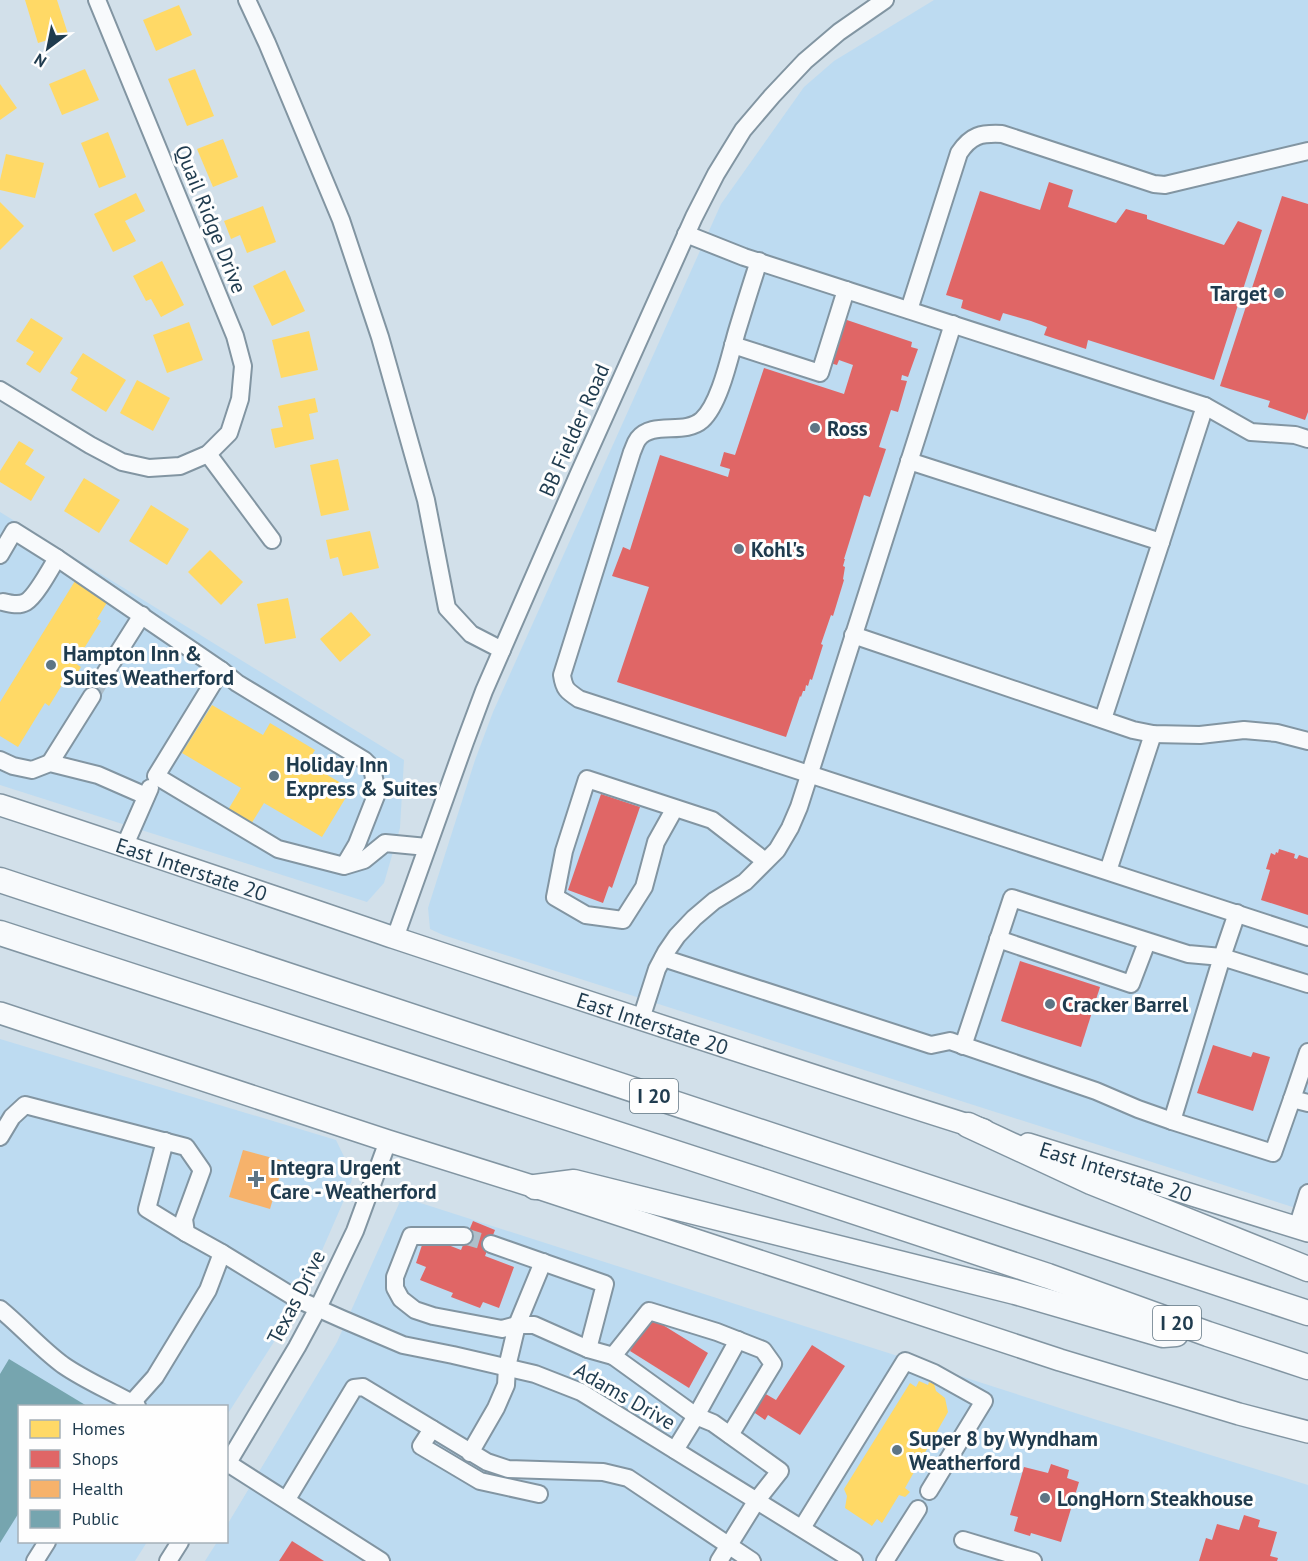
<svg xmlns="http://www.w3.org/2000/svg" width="1308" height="1561" font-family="'PT Sans',sans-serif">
<rect width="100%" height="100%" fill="#d2e0ea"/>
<g fill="#bddbf1">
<polygon points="934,0 1308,0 1308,1212 443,935 430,929 428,908 475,760 493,712 721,204 804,87 834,61"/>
<polygon points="0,512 404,760 400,828 384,883 367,902 0,785"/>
<polygon points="0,1039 336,1140 353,1175 351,1183 347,1186 343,1197 344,1200 310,1278 300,1284 288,1308 288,1320 227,1415 226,1406 20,1406 20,1542 147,1542 135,1561 0,1561"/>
<polygon points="402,1197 1094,1419 1308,1485 1308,1561 205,1561 217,1542 226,1542 227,1525 337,1342"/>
</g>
<g fill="#ffd966">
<polygon points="25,0 57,0 68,34 38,43"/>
<polygon points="179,5 192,35 156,51 143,20"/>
<polygon points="85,69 99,100 62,115 49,84"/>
<polygon points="195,69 214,116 187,126 168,79"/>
<polygon points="0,84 17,108 0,120"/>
<polygon points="108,132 126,177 99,188 81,143"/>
<polygon points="223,139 238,177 213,187 197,149"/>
<polygon points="6,154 44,163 35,198 0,190 0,180"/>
<polygon points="136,193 145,211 125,221 136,241 113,252 94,214"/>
<polygon points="0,202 24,226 0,250"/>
<polygon points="263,206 276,242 247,253 240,235 231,239 224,221"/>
<polygon points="162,261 184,305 161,317 151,299 146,301 133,276"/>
<polygon points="285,270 305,311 272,326 253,286"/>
<polygon points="31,318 63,338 40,373 26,364 34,352 16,341"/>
<polygon points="189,322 203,360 167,373 153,335"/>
<polygon points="309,331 318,370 281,378 272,340"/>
<polygon points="83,353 126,380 106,412 71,390 78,378 70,373"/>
<polygon points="137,380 170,398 153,431 120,413"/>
<polygon points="315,398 318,412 309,414 314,439 275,448 271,429 283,427 278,406"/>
<polygon points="19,441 34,450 25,464 45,477 31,501 0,482 0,471"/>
<polygon points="338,459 349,510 321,516 310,465"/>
<polygon points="84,478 120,500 99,533 64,511"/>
<polygon points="151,505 189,529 167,565 129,541"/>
<polygon points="370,531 379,568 343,576 338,557 330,559 326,540"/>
<polygon points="210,550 243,582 221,605 188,572"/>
<polygon points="75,581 108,601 97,619 101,621 75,663 81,667 76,676 70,672 49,706 45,703 18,747 0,736 0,702"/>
<polygon points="288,598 296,638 265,644 257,604"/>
<polygon points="351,612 371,635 340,662 320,639"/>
<polygon points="212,705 263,735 270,723 315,750 307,763 351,789 322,837 264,803 248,829 225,815 241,788 182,753"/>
<polygon points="919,1381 928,1385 929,1382 934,1384 936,1391 945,1398 948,1412 905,1488 910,1492 905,1497 899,1495 882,1523 877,1519 872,1526 845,1508 847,1496 844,1489 910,1383 916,1387"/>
</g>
<g fill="#e06666">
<polygon points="1049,182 1073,190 1068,207 1116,223 1126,209 1147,215 1147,219 1224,245 1238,221 1262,230 1214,380 1088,340 1086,349 1044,335 1047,327 1031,321 1003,313 1000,321 961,308 963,300 946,295 980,191 1040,210"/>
<polygon points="1282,196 1308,204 1308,412 1305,420 1268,407 1270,401 1220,386"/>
<polygon points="844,319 912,342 911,347 918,349 908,377 902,375 901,380 907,381 898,412 891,410 879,447 886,449 870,497 864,495 844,559 845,559 843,566 845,567 843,579 844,580 833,616 831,615 821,644 823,645 812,680 810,679 808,686 806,685 805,691 803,691 801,697 800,696 786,737 617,682 649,587 612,576 623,547 630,550 660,455 728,477 730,469 720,466 724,452 735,455 764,368 844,394 853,365 839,360 837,365 830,363"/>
<polygon points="601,794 640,807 612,888 609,886 603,903 568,890"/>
<polygon points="1279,849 1295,854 1294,858 1297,859 1299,855 1308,858 1308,915 1261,900 1270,870 1266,869 1271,853 1275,855 1276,852 1278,853"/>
<polygon points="1020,961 1100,987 1081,1047 1001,1021"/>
<polygon points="1213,1045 1251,1057 1253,1052 1270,1057 1253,1111 1197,1093"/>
<polygon points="473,1221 495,1230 485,1256 514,1267 499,1308 483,1302 480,1308 451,1297 453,1293 420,1280 426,1267 416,1263 425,1236 461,1250"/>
<polygon points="650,1317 708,1353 689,1388 630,1351"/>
<polygon points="812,1345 845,1366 800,1435 768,1415 765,1420 752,1411 764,1393 776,1400"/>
<polygon points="1051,1464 1069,1470 1067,1478 1079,1482 1061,1542 1031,1533 1030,1536 1014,1531 1018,1517 1010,1515 1024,1467 1048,1473"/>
<polygon points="1244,1515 1260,1520 1258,1527 1277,1532 1270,1556 1278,1558 1277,1561 1199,1561 1206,1538 1212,1540 1217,1524 1239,1530"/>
<polygon points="292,1541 324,1561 279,1561"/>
</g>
<polygon fill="#f6b26b" points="243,1150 284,1161 270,1209 229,1197"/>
<polygon fill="#76a5af" points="9,1359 87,1406 20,1406 20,1511 0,1543 0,1374"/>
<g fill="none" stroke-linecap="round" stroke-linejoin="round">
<g stroke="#aebfcb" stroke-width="16" stroke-dasharray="16 8" stroke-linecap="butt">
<polyline points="92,696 104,675"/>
<polyline points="464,1236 491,1244"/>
</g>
<g stroke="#8295a2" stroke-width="20">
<g id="minor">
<polyline points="247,0 267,43 341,220 380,337 426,500 447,608 471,634 502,650"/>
<polyline points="686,234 744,257 1205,406 1251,432 1295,435 1308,439"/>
<path d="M 759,261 C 751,285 744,308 737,331 C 730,355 720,404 702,420 C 684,436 653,420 638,439 C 635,443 634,448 632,452 L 562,675 C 564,689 567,691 579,699 L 1308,937"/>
<path d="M 909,310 L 959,153 C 971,135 981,133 1002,134 L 1154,184 L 1165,185 L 1308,151"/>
<polyline points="733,345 820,373 846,290"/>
<polyline points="0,390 90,445 122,462 149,468 180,466 208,454 229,433 240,399 243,366 235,336 97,0"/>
<polyline points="208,454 272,540"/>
<polyline points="909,461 1161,542 1103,719"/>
<polyline points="1161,542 1205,406"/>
<polyline points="0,555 14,531 57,558 221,670"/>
<path d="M 3,602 C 11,604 19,606 26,602 C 36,596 51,568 57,558"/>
<polyline points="853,635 1133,730 1153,734 1200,735 1244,730 1277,733 1308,741"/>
<polyline points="104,675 142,615"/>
<polyline points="0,760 13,766 32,770 50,763 98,775 146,796"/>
<polyline points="50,763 92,696"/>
<polyline points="675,808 656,842 644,887 623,920 586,915 555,897 564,851 587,779 712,820 765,861"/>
<polyline points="125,845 150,788"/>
<polyline points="344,866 357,844 377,793 372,768 364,760 237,683 221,670 156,776 278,849 344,866 364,860 385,843 427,847"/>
<polyline points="1108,871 1153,734"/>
<polyline points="395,938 465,742 484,691 580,471 694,217 716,174 743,130 772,96 805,61 839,32 885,0"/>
<polyline points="998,939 1131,984 1147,942"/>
<polyline points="663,958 931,1045 950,1041 1096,1091 1138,1109 1172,1121"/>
<polyline points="641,1019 657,969 666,952 677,936 694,918 714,901 745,882 777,850 790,828 799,807 953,324"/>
<polyline points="963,1046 1012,898 1188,954 1222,957 1237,913"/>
<polyline points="1308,1052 1292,1099 1308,1103"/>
<polyline points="1292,1099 1273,1153 1172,1121 1222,957 1308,984"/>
<polyline points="0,1137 12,1117 25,1105 186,1147 202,1170 184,1219 186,1233 222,1253 297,1299 342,1319 403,1345 453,1355 535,1374 581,1392 854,1561"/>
<polyline points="165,1141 147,1209 186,1233"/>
<polyline points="1297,1228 1308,1193"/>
<polyline points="464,1236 411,1236 395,1277 395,1288 401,1299 415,1310 433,1316 502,1329 517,1325 534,1325 588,1349 613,1356 649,1311 717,1332 763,1350 773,1364 730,1435"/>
<polyline points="491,1244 605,1284 588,1349"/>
<path d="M 0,1309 C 22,1327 40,1348 63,1365 C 86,1381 113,1392 137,1406"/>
<polyline points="613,1356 696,1416 738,1340"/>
<polyline points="129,1406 155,1377 208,1290 222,1253"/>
<polyline points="432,1429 421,1446 480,1481 539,1494"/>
<polyline points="675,1450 696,1416 713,1423 780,1471 757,1500 719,1561"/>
<polyline points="470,1453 496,1408 506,1385 507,1367 517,1325 543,1262"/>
<polyline points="226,1462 381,1561"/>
<polyline points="226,1466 297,1347 318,1308 355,1231 388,1141"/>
<polyline points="287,1499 354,1388 363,1387 487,1462 508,1469 603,1472 628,1478 752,1561"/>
<polyline points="802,1528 905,1361 934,1373 984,1401 929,1491"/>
<polyline points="963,1540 1033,1561"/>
<polyline points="35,1561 47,1542"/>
<polyline points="168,1561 180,1542"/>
<polyline points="885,1561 918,1509"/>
</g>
</g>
<g stroke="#8295a2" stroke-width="24">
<g id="major">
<path id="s1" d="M 0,805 C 132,848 263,893 395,938 C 591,1003 787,1068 984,1130"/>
<polyline points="0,1013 388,1141 535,1187 1060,1360 1239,1414 1308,1432"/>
<path id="s2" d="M 1028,1144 L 1308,1231"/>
</g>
</g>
<g stroke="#8295a2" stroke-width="27">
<g id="highway">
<polyline points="0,880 1308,1313"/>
<polyline points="0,933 765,1182 1048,1276 1208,1334 1308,1367"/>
<polyline points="968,1125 1091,1182 1308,1269"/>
<polyline points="535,1187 574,1182 1015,1292 1163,1335 1176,1334"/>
</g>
</g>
<use href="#minor" stroke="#f8fafc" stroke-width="16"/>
<use href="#major" stroke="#f8fafc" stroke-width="21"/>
<use href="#highway" stroke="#f8fafc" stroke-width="24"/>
</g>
<g fill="#5e7585" stroke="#fefefe" stroke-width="2">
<circle cx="1279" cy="293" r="6"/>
<circle cx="815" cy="428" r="6"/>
<circle cx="739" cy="549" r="6"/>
<circle cx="51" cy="665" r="6"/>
<circle cx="274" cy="776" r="6"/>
<circle cx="1050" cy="1004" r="6"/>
<path d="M253 1170h6v6h6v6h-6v6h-6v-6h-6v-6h6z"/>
<circle cx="897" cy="1450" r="6"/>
<circle cx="1045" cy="1498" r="6"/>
</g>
<g text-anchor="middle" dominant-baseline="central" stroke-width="6" stroke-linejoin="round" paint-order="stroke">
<g fill="#fefefe" stroke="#627683" stroke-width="1.5">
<rect x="630" y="1079" width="48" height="34" rx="4.5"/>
<rect x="1153" y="1306" width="48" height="34" rx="4.5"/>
</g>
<g font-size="20" font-weight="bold" fill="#1f3b4e">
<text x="654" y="1096">I 20</text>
<text x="1177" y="1323">I 20</text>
</g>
<g font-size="21" fill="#1f3b4e" stroke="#fefefe">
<text transform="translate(211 219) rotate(68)">Quail Ridge Drive</text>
<text transform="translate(574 430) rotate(-66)">BB Fielder Road</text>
<text stroke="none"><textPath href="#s1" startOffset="202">East Interstate 20</textPath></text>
<text stroke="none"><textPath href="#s1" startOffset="688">East Interstate 20</textPath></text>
<text stroke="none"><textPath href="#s2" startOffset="92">East Interstate 20</textPath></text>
<text transform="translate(296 1297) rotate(-63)">Texas Drive</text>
<text transform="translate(625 1396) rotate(30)">Adams Drive</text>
</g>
<g font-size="21" font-weight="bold" fill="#1f3b4e" stroke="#fefefe" text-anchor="start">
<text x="1267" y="293" text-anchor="end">Target</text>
<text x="827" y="428">Ross</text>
<text x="751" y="549">Kohl's</text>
<text x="63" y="653">Hampton Inn &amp;<tspan x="63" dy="24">Suites Weatherford</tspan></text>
<text x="286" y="764">Holiday Inn<tspan x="286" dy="24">Express &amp; Suites</tspan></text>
<text x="1062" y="1004">Cracker Barrel</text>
<text x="270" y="1167">Integra Urgent<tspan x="270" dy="24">Care - Weatherford</tspan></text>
<text x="909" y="1438">Super 8 by Wyndham<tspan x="909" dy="24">Weatherford</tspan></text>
<text x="1057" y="1498">LongHorn Steakhouse</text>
</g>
</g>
<rect x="18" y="1405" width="210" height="138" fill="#fefefe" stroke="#a5b0b8" stroke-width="1.5"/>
<rect x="30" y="1420" width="30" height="18" fill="#ffd966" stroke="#a5b0b8" stroke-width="1.5"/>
<text x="72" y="1435" font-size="18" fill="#1f3b4e">Homes</text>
<rect x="30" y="1450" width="30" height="18" fill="#e06666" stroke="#a5b0b8" stroke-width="1.5"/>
<text x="72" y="1465" font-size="18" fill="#1f3b4e">Shops</text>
<rect x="30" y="1480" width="30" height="18" fill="#f6b26b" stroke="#a5b0b8" stroke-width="1.5"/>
<text x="72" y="1495" font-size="18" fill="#1f3b4e">Health</text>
<rect x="30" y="1510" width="30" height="18" fill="#76a5af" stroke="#a5b0b8" stroke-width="1.5"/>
<text x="72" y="1525" font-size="18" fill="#1f3b4e">Public</text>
<g transform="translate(48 48) rotate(212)" stroke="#fefefe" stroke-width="4.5" paint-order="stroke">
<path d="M0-4.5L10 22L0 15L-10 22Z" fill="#1f3b4e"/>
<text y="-9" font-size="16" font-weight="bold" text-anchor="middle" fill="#1f3b4e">N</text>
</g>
</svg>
